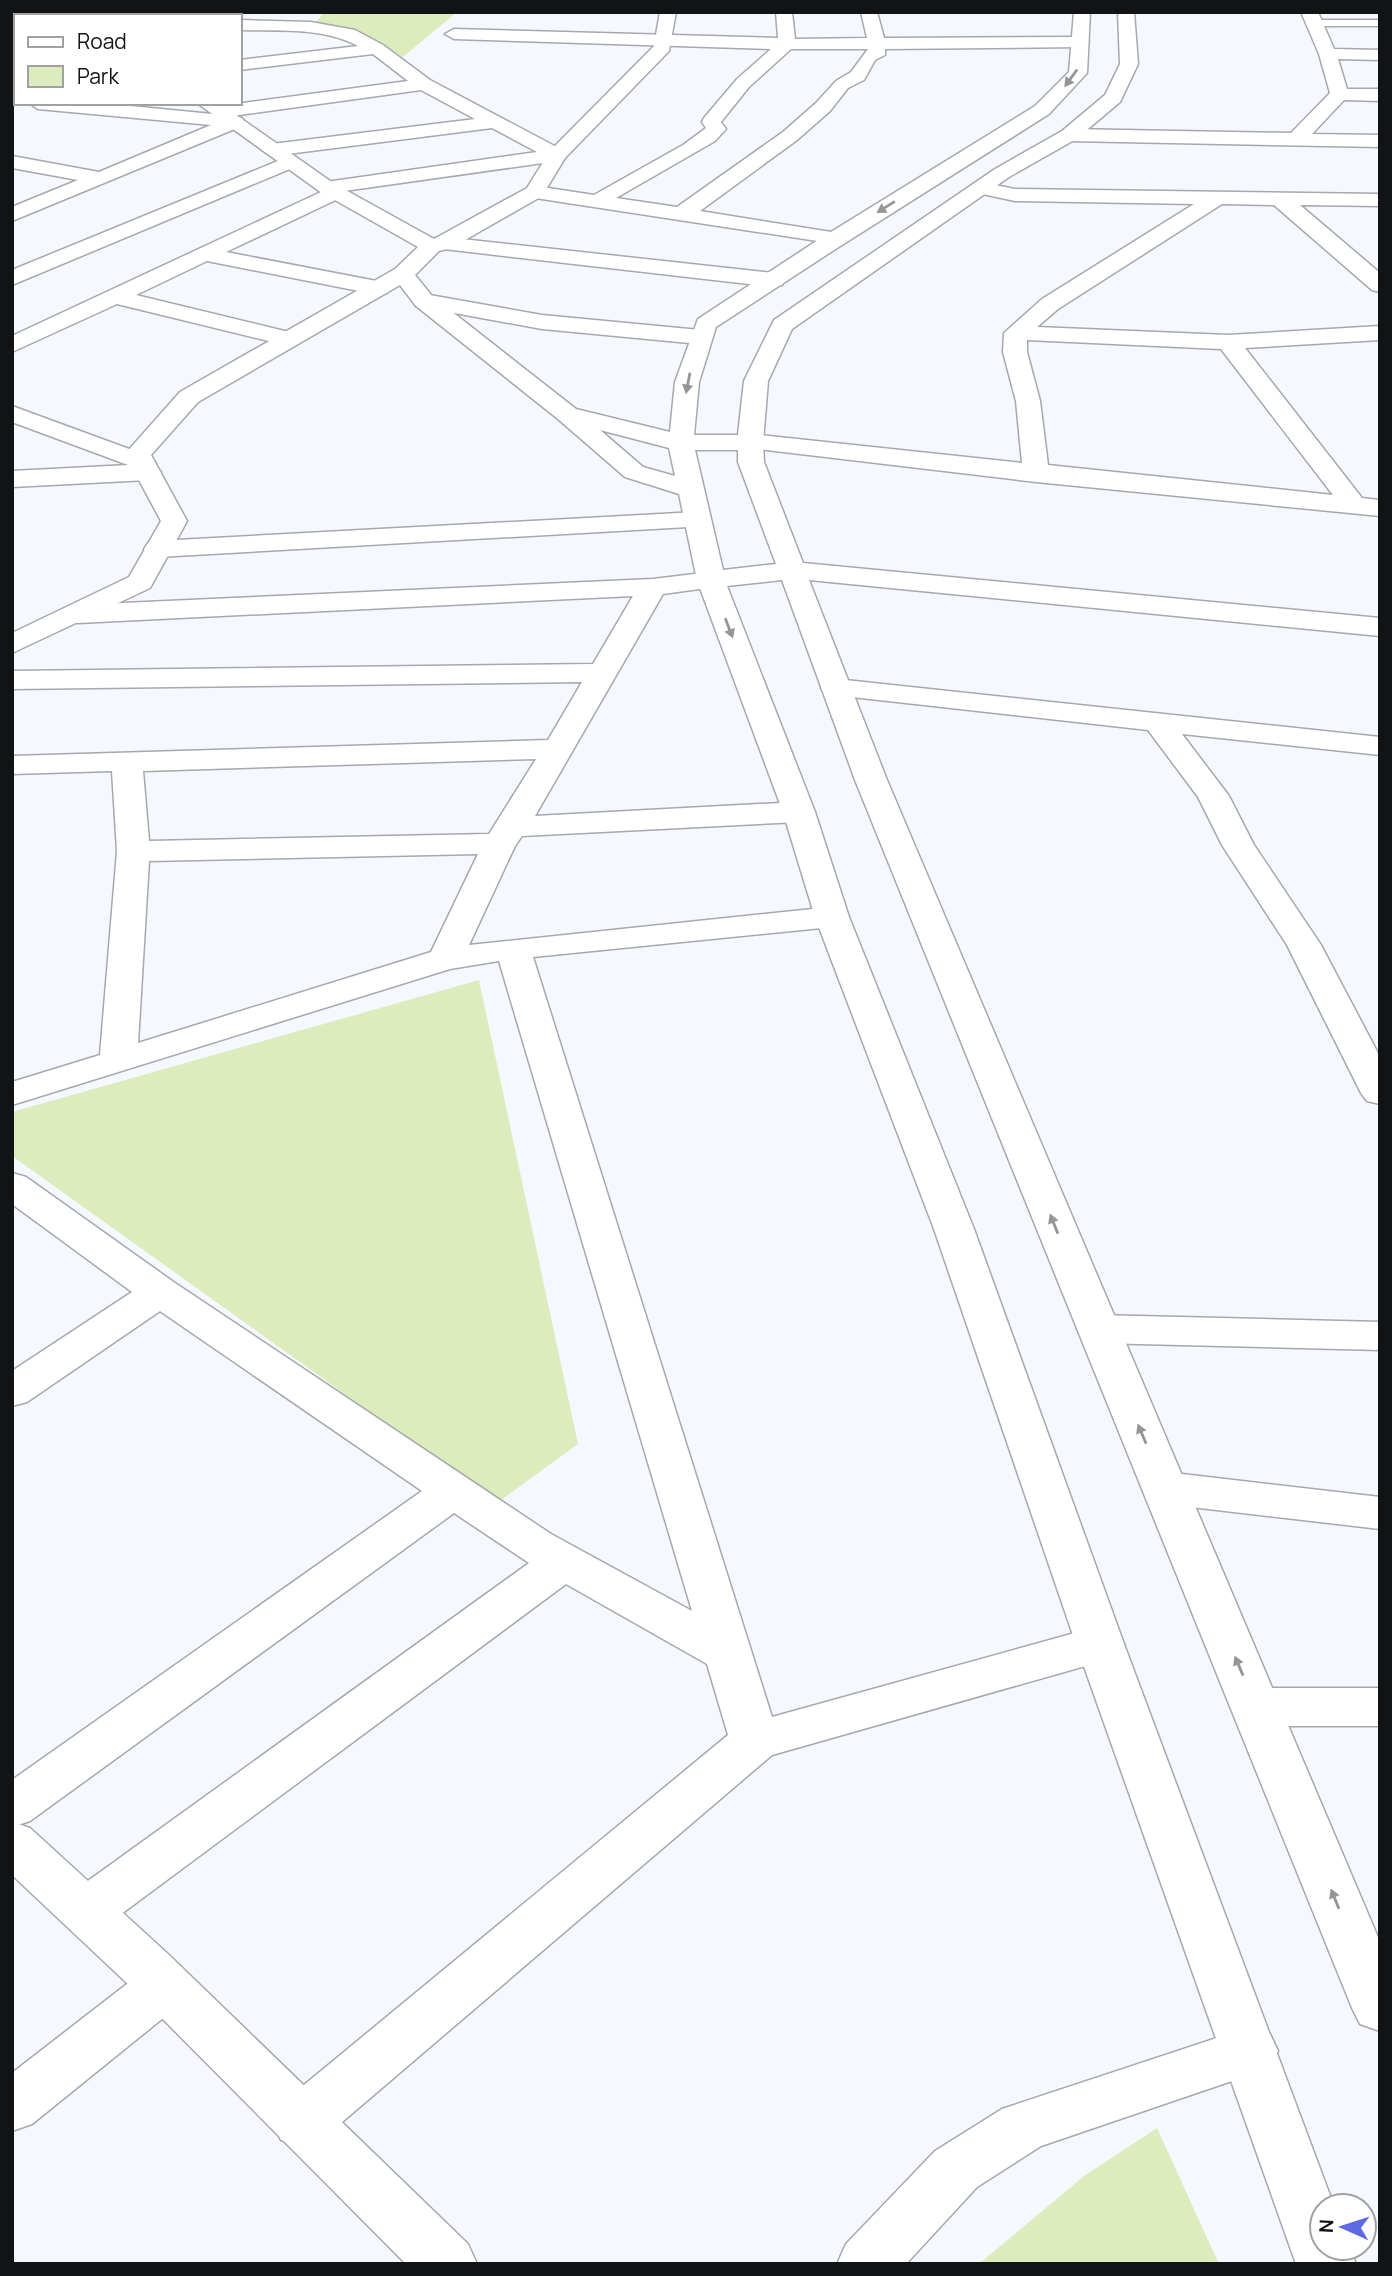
<svg xmlns="http://www.w3.org/2000/svg" width="1392" height="2276" font-family="Manrope,sans-serif">
<rect width="100%" height="100%" fill="#f6f8ff"/>
<g fill="#ddecbd">
<polygon points="324,12 457,12 403,57 363,33 316,22"/>
<polygon points="479,980 578,1444 497,1503 12,1156 12,1112"/>
<polygon points="1157,2128 1219,2264 979,2264 1084,2176"/>
</g>
<g fill="none" stroke-linecap="round" stroke-linejoin="round">
<g stroke="#a6a8ae" stroke-width="3">
<polygon id="lane" points="1380,20 1380,26 1313,26 1308,23 1313,20"/>
</g>
<g stroke="#a6a8ae" stroke-width="3">
<g id="street">
<polygon points="111,12 129,12 127,16 109,16"/>
<path d="M 776,12 L 792,12 L 795,39 L 867,38 L 861,12 L 877,12 L 884,38 L 1080,37 L 1089,42 L 1080,47 L 885,49 L 885,55 L 875,60 L 864,80 L 848,88 L 830,111 L 797,140 L 700,211 L 844,234 L 848,238 L 844,242 L 837,244 L 535,198 L 528,196 L 525,192 L 528,188 L 535,186 L 594,195 L 683,145 L 706,128 L 702,122 L 704,118 L 737,79 L 771,49 L 454,39 L 445,34 L 454,29 L 778,38 ZM 791,49 L 868,49 L 851,72 L 836,81 L 816,103 L 783,132 L 677,207 L 616,198 L 715,141 L 726,129 L 721,122 L 749,87 Z"/>
<polygon points="1301,12 1318,12 1334,49 1380,50 1380,60 1338,59 1347,89 1380,89 1380,101 1344,100 1312,134 1380,135 1380,147 1069,141 1059,135 1069,129 1291,133 1330,93 1319,54"/>
<path d="M 240,20 L 311,22 L 355,30 L 383,45 L 430,80 L 564,151 L 567,155 L 557,161 L 344,191 L 342,197 L 226,252 L 387,283 L 390,288 L 387,293 L 379,295 L 207,261 L 136,295 L 297,334 L 301,339 L 297,344 L 289,346 L 117,304 L 12,352 L 12,336 L 321,192 L 316,187 L 319,183 L 537,152 L 492,128 L 272,156 L 262,150 L 272,144 L 475,119 L 421,90 L 232,116 L 242,118 L 244,122 L 242,126 L 12,221 L 12,207 L 78,180 L 12,168 L 12,156 L 99,172 L 211,125 L 38,109 L 29,103 L 100,103 L 212,114 L 213,108 L 220,106 L 408,81 L 373,54 L 240,70 L 240,60 L 358,46 C 323,27 279,31 240,30 Z"/>
<polygon points="12,58 16,59 16,69 12,68"/>
<polygon points="290,156 297,158 300,162 297,166 12,285 12,270"/>
<path d="M 980,182 L 1015,189 L 1380,194 L 1380,206 L 1300,205 L 1380,273 L 1380,292 L 1372,290 L 1274,205 L 1222,204 L 1058,309 L 1037,327 L 1228,335 L 1380,326 L 1380,340 L 1245,348 L 1362,498 L 1380,500 L 1380,516 L 1036,482 L 741,447 L 737,442 L 741,437 L 750,434 L 1022,463 L 1016,401 L 1003,352 L 1004,333 L 1042,299 L 1194,204 L 1015,201 L 973,192 L 970,188 L 973,184 ZM 1027,340 L 1221,349 L 1333,495 L 1048,465 L 1040,401 L 1027,352 Z"/>
<polygon points="443,237 774,273 782,275 785,280 782,285 774,287 435,248 432,243 435,238"/>
<polygon points="424,294 542,315 700,330 708,332 712,337 708,342 700,344 542,329 416,306 413,301 416,296"/>
<polygon points="12,406 151,457 155,462 152,465 161,472 157,477 148,480 12,487 12,471 128,465 12,422"/>
<polygon points="697,512 706,514 710,520 706,526 158,557 148,555 144,549 148,543 158,541"/>
<path d="M 711,572 L 721,574 L 725,580 L 721,586 L 663,594 L 535,816 L 799,802 L 810,805 L 815,812 L 810,819 L 799,822 L 522,836 L 515,846 L 469,945 L 832,907 L 844,910 L 849,917 L 844,924 L 832,927 L 533,957 L 772,1717 L 1100,1626 L 1117,1631 L 1124,1644 L 1117,1657 L 772,1755 L 321,2140 L 301,2147 L 281,2140 L 272,2122 L 281,2104 L 728,1735 L 707,1664 L 566,1584 L 105,1926 L 86,1933 L 67,1926 L 59,1911 L 67,1896 L 529,1563 L 454,1513 L 30,1821 L 12,1827 L 12,1780 L 422,1491 L 160,1311 L 27,1402 L 12,1406 L 12,1371 L 132,1292 L 12,1204 L 12,1173 L 26,1177 L 175,1283 L 551,1534 L 692,1611 L 499,961 L 450,969 L 12,1105 L 12,1082 L 100,1055 L 117,851 L 112,771 L 12,774 L 12,756 L 548,740 L 582,682 L 12,689 L 12,671 L 593,664 L 633,596 L 78,623 L 68,620 L 64,614 L 68,608 L 78,605 L 653,579 ZM 536,759 L 489,834 L 149,841 L 143,771 ZM 478,854 L 431,952 L 138,1043 L 149,861 Z"/>
<polygon points="836,679 1380,737 1380,755 1182,734 1229,796 1254,845 1321,945 1380,1057 1380,1104 1367,1101 1361,1093 1287,945 1222,845 1198,797 1148,730 825,694 821,688 825,682"/>
<polygon points="1098,1315 1380,1322 1380,1350 1098,1343 1083,1339 1077,1329 1083,1319"/>
<polygon points="1165,1472 1380,1497 1380,1529 1165,1504 1149,1499 1142,1488 1149,1477"/>
<polygon points="1256,1688 1380,1688 1380,1726 1256,1726 1239,1720 1231,1707 1239,1694"/>
<polygon points="164,1963 183,1970 191,1986 183,2002 32,2124 12,2131 12,2073 145,1970"/>
<polygon points="1250,2027 1270,2034 1278,2051 1270,2068 1041,2146 977,2187 906,2264 837,2264 846,2244 935,2151 1002,2109"/>
</g>
</g>
<g stroke="#a6a8ae" stroke-width="3">
<g id="secondary">
<polygon points="12,12 22,13 24,16 16,16 16,22 12,22"/>
<path d="M 660,12 L 676,12 L 669,51 L 565,158 L 542,196 L 451,248 L 439,251 L 415,275 L 432,296 L 576,409 L 670,432 L 675,382 L 698,319 L 818,240 L 1035,106 L 1069,72 L 1074,12 L 1090,12 L 1087,73 L 1049,114 L 834,250 L 716,327 L 699,382 L 694,435 L 738,435 L 744,381 L 774,320 L 995,169 L 1062,131 L 1105,95 L 1120,64 L 1118,12 L 1134,12 L 1138,64 L 1120,102 L 1076,139 L 1009,177 L 792,329 L 768,381 L 763,442 L 764,462 L 803,563 L 1380,618 L 1380,636 L 809,580 L 887,780 L 1380,1942 L 1380,2031 L 1360,2024 L 1352,2008 L 855,780 L 782,580 L 727,586 L 815,812 L 849,917 L 974,1229 L 1124,1644 L 1334,2206 L 1322,2206 L 1322,2248 L 1350,2248 L 1356,2264 L 1296,2264 L 1076,1644 L 934,1229 L 815,917 L 783,812 L 697,580 L 679,494 L 625,477 L 558,419 L 416,306 L 400,285 L 198,402 L 151,455 L 187,521 L 150,588 L 12,653 L 12,633 L 129,577 L 161,521 L 125,454 L 180,392 L 395,269 L 418,247 L 319,191 L 197,103 L 219,103 L 333,183 L 434,239 L 527,188 L 550,151 L 654,46 ZM 600,430 L 669,448 L 675,476 L 643,467 ZM 695,450 L 738,450 L 738,462 L 776,564 L 723,570 Z"/>
<polygon points="12,1822 30,1828 168,1954 468,2244 477,2264 406,2264 130,1986 12,1875"/>
</g>
</g>
<use href="#lane" fill="#fff" fill-rule="evenodd"/>
<use href="#street" fill="#fff" fill-rule="evenodd"/>
<use href="#secondary" fill="#fff" fill-rule="evenodd"/>
</g>
<defs><path id="oneway-solid" d="M-6-.8H1V-3.2L6.5 0L1 3.2V.8H-6Z" transform="scale(1.75)"/></defs>
<g fill="#949596">
<use href="#oneway-solid" transform="translate(1071 78) rotate(126)"/>
<use href="#oneway-solid" transform="translate(886 207) rotate(148)"/>
<use href="#oneway-solid" transform="translate(688 383) rotate(101)"/>
<use href="#oneway-solid" transform="translate(729 628) rotate(69)"/>
<use href="#oneway-solid" transform="translate(1054 1224) rotate(-112)"/>
<use href="#oneway-solid" transform="translate(1142 1434) rotate(-113)"/>
<use href="#oneway-solid" transform="translate(1239 1666) rotate(-113)"/>
<use href="#oneway-solid" transform="translate(1335 1899) rotate(-112)"/>
</g>
<rect width="1392" height="2276" fill="none" stroke="#121315" stroke-width="28"/>
<rect x="14" y="14" width="228" height="91" fill="#ffffff" stroke="#a0a1a1" stroke-width="2"/>
<rect x="28" y="37" width="35" height="10" fill="#ffffff" stroke="#a0a1a1" stroke-width="2"/>
<text x="77" y="49" font-size="21" fill="#121315">Road</text>
<rect x="28" y="66" width="35" height="21" fill="#ddecbd" stroke="#a0a1a1" stroke-width="2"/>
<text x="77" y="84" font-size="21" fill="#121315">Park</text>
<g transform="translate(1343 2227) rotate(273)"><circle r="33" fill="#ffffff" stroke="#a0a1a1" stroke-width="2"/>
<path d="M0-5L12 26L0 18L-12 26Z" fill="#5e6ae1"/>
<text y="-10" font-size="19" font-weight="bold" text-anchor="middle" fill="#121315">N</text>
</g>
</svg>
